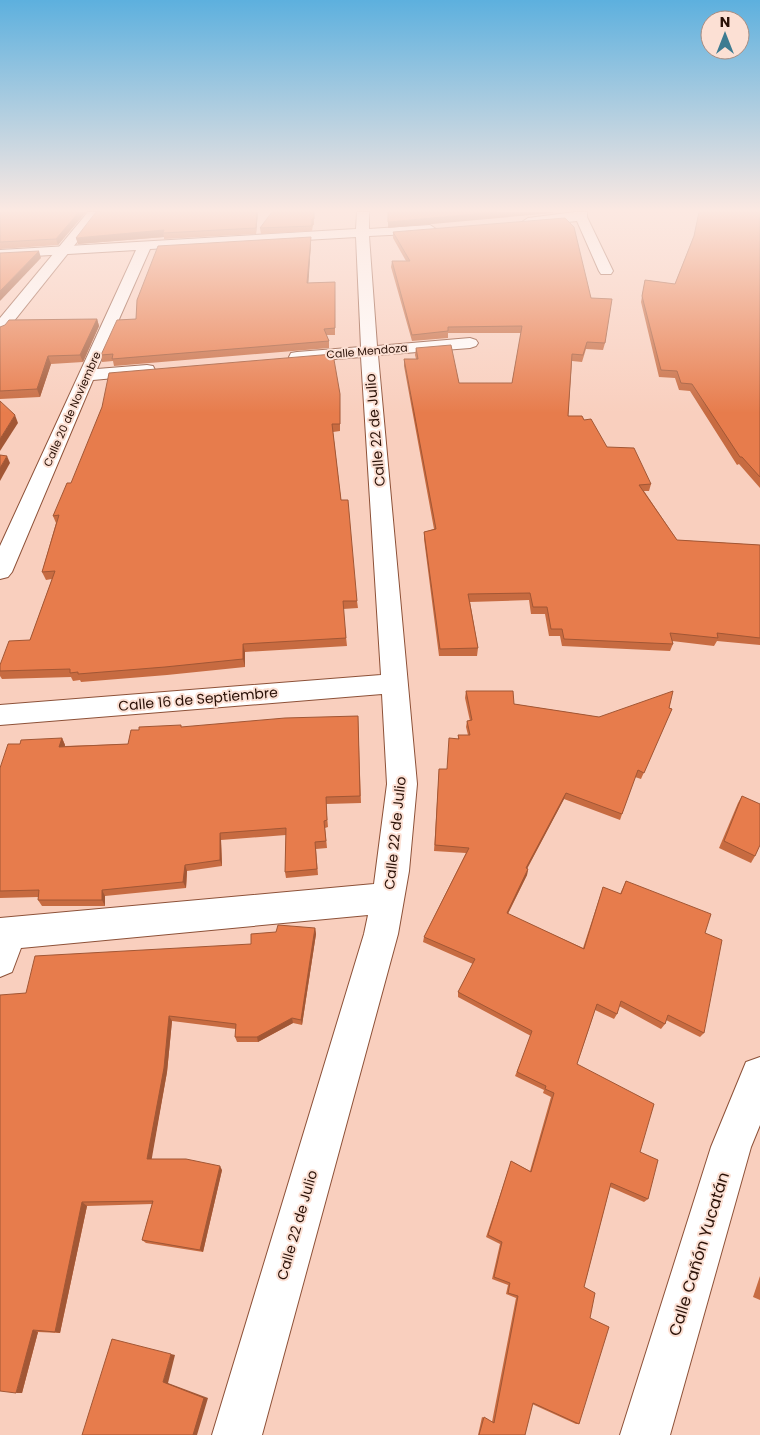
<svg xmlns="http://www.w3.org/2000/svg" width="760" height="1435" font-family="Poppins,sans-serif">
<rect width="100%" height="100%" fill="#f9cfbe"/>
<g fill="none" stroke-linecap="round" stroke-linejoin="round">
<g stroke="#8d5138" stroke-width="2">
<g id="street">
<polygon points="357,212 369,212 369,229 430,225 436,229 430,233 369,236 377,346 470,338 476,340 478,343 476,346 470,348 378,355 417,784 409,871 398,934 262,1435 212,1435 364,934 368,915 21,948 12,972 0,977 0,918 374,884 387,784 382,694 0,725 0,705 381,675 361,357 297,362 291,361 289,357 291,353 297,352 361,347 356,237 150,249 97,369 147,365 153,366 155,370 153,374 147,375 93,380 12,572 8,577 0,579 0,546 136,250 0,258 0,250 356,229"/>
<polygon points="575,212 587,212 587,217 613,271 611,274 601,274 599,271 577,221 528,226 522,222 528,218"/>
</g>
</g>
<g stroke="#8d5138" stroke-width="2">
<g id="secondary">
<polygon points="88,212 101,212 6,331 0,333 0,318"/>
<polygon points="760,1057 760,1125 751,1147 670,1435 620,1435 711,1147 746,1062"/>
</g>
</g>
<use href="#street" fill="#fff" fill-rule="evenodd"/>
<use href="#secondary" fill="#fff" fill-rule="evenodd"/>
</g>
<g fill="#c76b41">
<polygon points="0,212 86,212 58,245 0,249"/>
<polygon points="258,212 256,234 164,239 164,237 78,244 76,238"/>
<polygon points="314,212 314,225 313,225 312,231 261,234 260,228"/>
<polygon points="760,212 760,488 739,464 737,465 690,391 679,390 675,378 659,377 641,302 645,280 675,284 693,238"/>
<polygon points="393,232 591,298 605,343 603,350 586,349 582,362 572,361 568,416 584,420 607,447 651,484 649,491 644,491 677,540 760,545 760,645 717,641 714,646 672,641 673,644 670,651 562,646 560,636 549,636 545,614 531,614 529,600 470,602 478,648 477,656 439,656 424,539 424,532 434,529 404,366 404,359 416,359 415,355 416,348 459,383 512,383 521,333 448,333 448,338 412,341 391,267 392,261 406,261 393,238"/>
<polygon points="311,237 311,243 308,283 335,282 335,335 326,335 329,341 329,348 114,366 113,361 102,362 101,355 136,319"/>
<polygon points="97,319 99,326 83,362 51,364 40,397 0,399 0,327"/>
<polygon points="340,394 340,431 333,432 341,500 357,601 358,608 343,609 347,646 245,652 245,667 167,675 81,682 80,680 73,681 71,677 2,679 0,676 0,665 30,640 52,579 46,580 42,572 56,523 53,516 71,483"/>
<polygon points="466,691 514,704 599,717 669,708 672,709 641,779 635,777 620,820 564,799 527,869 528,869 527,875 508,914 583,948 603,887 620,894 626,881 705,933 704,1033 700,1037 666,1020 665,1024 661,1029 619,1006 617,1014 614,1019 595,1010 577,1064 640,1152 648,1199 644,1202 610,1187 584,1287 590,1318 579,1424 576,1424 532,1404 525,1435 478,1435 482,1417 492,1422 516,1298 506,1294 508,1285 492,1279 500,1244 486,1237 510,1165 511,1161 530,1171 551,1097 543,1093 544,1090 515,1076 531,1036 458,997 458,992 473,964 423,942 424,937 466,853 434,851 439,769 447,769 458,738 458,735 468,735 466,727 467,721 470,721 465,698"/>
<polygon points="358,716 361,803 326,804 328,827 325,828 327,848 316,849 318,875 286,878 285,872 286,835 221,840 222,866 187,871 186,888 105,896 105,906 42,906 38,900 38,897 0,898 0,768 20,744 62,738 65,745 65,746 128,744 139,730"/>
<polygon points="742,796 755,856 751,863 719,848 738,803"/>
<polygon points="315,928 316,934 302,1025 293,1023 258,1042 237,1042 235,1037 236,1029 172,1021 167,1072 151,1159 222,1170 203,1252 146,1243 142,1240 152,1204 87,1206 60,1333 38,1332 22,1393 26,993 251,944"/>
<polygon points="760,1276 760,1300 753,1297"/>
</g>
<g fill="#a25735">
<polygon points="79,212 86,212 58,245 56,239"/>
<polygon points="257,212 258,212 256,234 256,228"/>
<polygon points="497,212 553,212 553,213 388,228 388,222"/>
<polygon points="164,230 163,233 164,237 78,244 76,238"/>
<polygon points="311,237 311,243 308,289 307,283"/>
<polygon points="39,251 41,258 0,301 0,291"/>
<polygon points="97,319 99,326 83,362 80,355"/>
<polygon points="48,356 51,364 40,397 37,389"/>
<polygon points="15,415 18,423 0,451 0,439"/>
<polygon points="7,456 10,463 0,481 0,468"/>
<polygon points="243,644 245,652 245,667 243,659"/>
<polygon points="62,738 65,745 62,754 59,747"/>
<polygon points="566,793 564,799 524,874 526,868"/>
<polygon points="220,833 221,840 222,866 220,860"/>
<polygon points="185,865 187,871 186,888 183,882"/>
<polygon points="528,869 527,875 505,919 507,913"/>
<polygon points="102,890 105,896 105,906 102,900"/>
<polygon points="315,928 316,934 302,1025 301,1020"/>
<polygon points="169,1016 172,1021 167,1072 151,1163 147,1159"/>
<polygon points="292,1018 293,1023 258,1042 257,1037"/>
<polygon points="220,1166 222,1170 203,1252 200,1250"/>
<polygon points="82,1202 87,1206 60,1333 55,1332"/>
<polygon points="33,1330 38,1332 22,1393 16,1393"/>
<polygon points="171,1354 175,1355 168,1383 208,1398 197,1435 193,1435 163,1382"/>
</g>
<g fill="#e77c4c" stroke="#a25735">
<polygon points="0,212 79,212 56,239 0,242"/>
<polygon points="96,212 257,212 256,228 163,233 164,230 76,238"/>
<polygon points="272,212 314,212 314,219 312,219 312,226 260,228"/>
<polygon points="388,212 497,212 388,222"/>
<polygon points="699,212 760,212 760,477 742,457 740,457 692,384 681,383 677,371 661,370 642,296 645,280 675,284 694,236"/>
<polygon points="565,218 574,227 591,298 612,299 605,343 587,342 583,355 572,354 568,416 582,416 584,420 591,419 607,447 634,448 651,484 639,485 677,540 760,545 760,638 717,633 718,638 670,633 673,644 564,639 562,629 551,629 547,607 533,607 530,593 468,594 478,648 440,649 424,532 436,529 404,359 418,359 416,348 451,345 459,383 512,383 522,326 448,327 448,331 412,335 392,261 410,261 393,232"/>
<polygon points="311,237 307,283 335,282 335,328 324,329 329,341 112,359 113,354 101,355 117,320 136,319 137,300 158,246"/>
<polygon points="39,251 0,291 0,253"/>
<polygon points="97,319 80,355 48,356 37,389 0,391 0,327 5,325 9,320"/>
<polygon points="333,354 340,394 340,424 332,424 341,500 348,500 357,601 343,601 346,638 243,644 243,659 165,667 78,674 78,672 70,673 70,669 0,671 0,665 9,641 30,640 55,571 42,572 59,515 53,516 67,483 71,483 102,407 109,373"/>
<polygon points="0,401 15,415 0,439"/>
<polygon points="0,455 7,456 0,468"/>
<polygon points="466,691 513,691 514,704 599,717 673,691 669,708 672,709 644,773 638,770 622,814 566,793 526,868 528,869 507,913 584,949 603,887 621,894 626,881 711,914 705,933 722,940 704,1033 668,1015 665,1024 621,1001 617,1014 597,1004 577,1064 654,1104 640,1152 658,1160 648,1199 611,1183 584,1287 595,1293 590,1318 609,1327 579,1424 533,1403 525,1435 479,1435 484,1417 494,1423 518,1296 508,1293 510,1283 494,1277 502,1242 488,1235 511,1161 531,1172 554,1093 545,1089 546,1086 517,1072 532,1031 458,992 475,959 424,937 469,848 435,845 439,769 447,769 449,738 459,739 458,735 470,735 467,721 472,720"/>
<polygon points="358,716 360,796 326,797 327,820 324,821 326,841 315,842 317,869 285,872 286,828 220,833 220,860 185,865 183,882 102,890 102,900 38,900 39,890 0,891 0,768 8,744 20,744 21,740 62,738 59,747 128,744 131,730 139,730 139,727 181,725 181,727 285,718"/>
<polygon points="742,796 760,804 760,845 755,856 724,841"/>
<polygon points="278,925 315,928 301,1020 292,1018 257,1037 235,1037 236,1024 169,1016 164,1068 147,1159 186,1159 220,1166 200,1250 142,1240 153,1201 82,1202 55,1332 33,1330 16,1393 0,1391 0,995 26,993 35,956 251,944 251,934 276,932"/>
<polygon points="112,1339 171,1354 163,1382 204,1398 193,1435 82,1435"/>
</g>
<linearGradient id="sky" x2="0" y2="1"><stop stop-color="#5db0de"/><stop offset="0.51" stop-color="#fce9e2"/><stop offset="1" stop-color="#fce9e2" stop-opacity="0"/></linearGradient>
<rect width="760" height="413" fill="url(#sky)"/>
<g text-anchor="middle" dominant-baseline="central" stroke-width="4" stroke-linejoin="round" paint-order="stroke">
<g font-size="11" fill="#2a1107" stroke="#fce0d4">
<text transform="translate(367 351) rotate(-5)">Calle Mendoza</text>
<text transform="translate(72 409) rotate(-66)">Calle 20 de Noviembre</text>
</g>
<g font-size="14" fill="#2a1107" stroke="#fce0d4">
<text transform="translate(375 430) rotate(-95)">Calle 22 de Julio</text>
<text transform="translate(198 699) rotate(-5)">Calle 16 de Septiembre</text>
<text transform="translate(395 833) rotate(-84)">Calle 22 de Julio</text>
<text transform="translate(297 1225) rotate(-74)">Calle 22 de Julio</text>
</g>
<g font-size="16" fill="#2a1107" stroke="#fce0d4">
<text transform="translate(699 1254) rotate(-73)">Calle Cañón Yucatán</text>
</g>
</g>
<g transform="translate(725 35)"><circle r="24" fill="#fce0d4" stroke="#a88d82"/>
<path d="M0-4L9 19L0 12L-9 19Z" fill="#3d7b91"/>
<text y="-8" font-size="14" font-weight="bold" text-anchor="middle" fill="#2a1107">N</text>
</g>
</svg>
